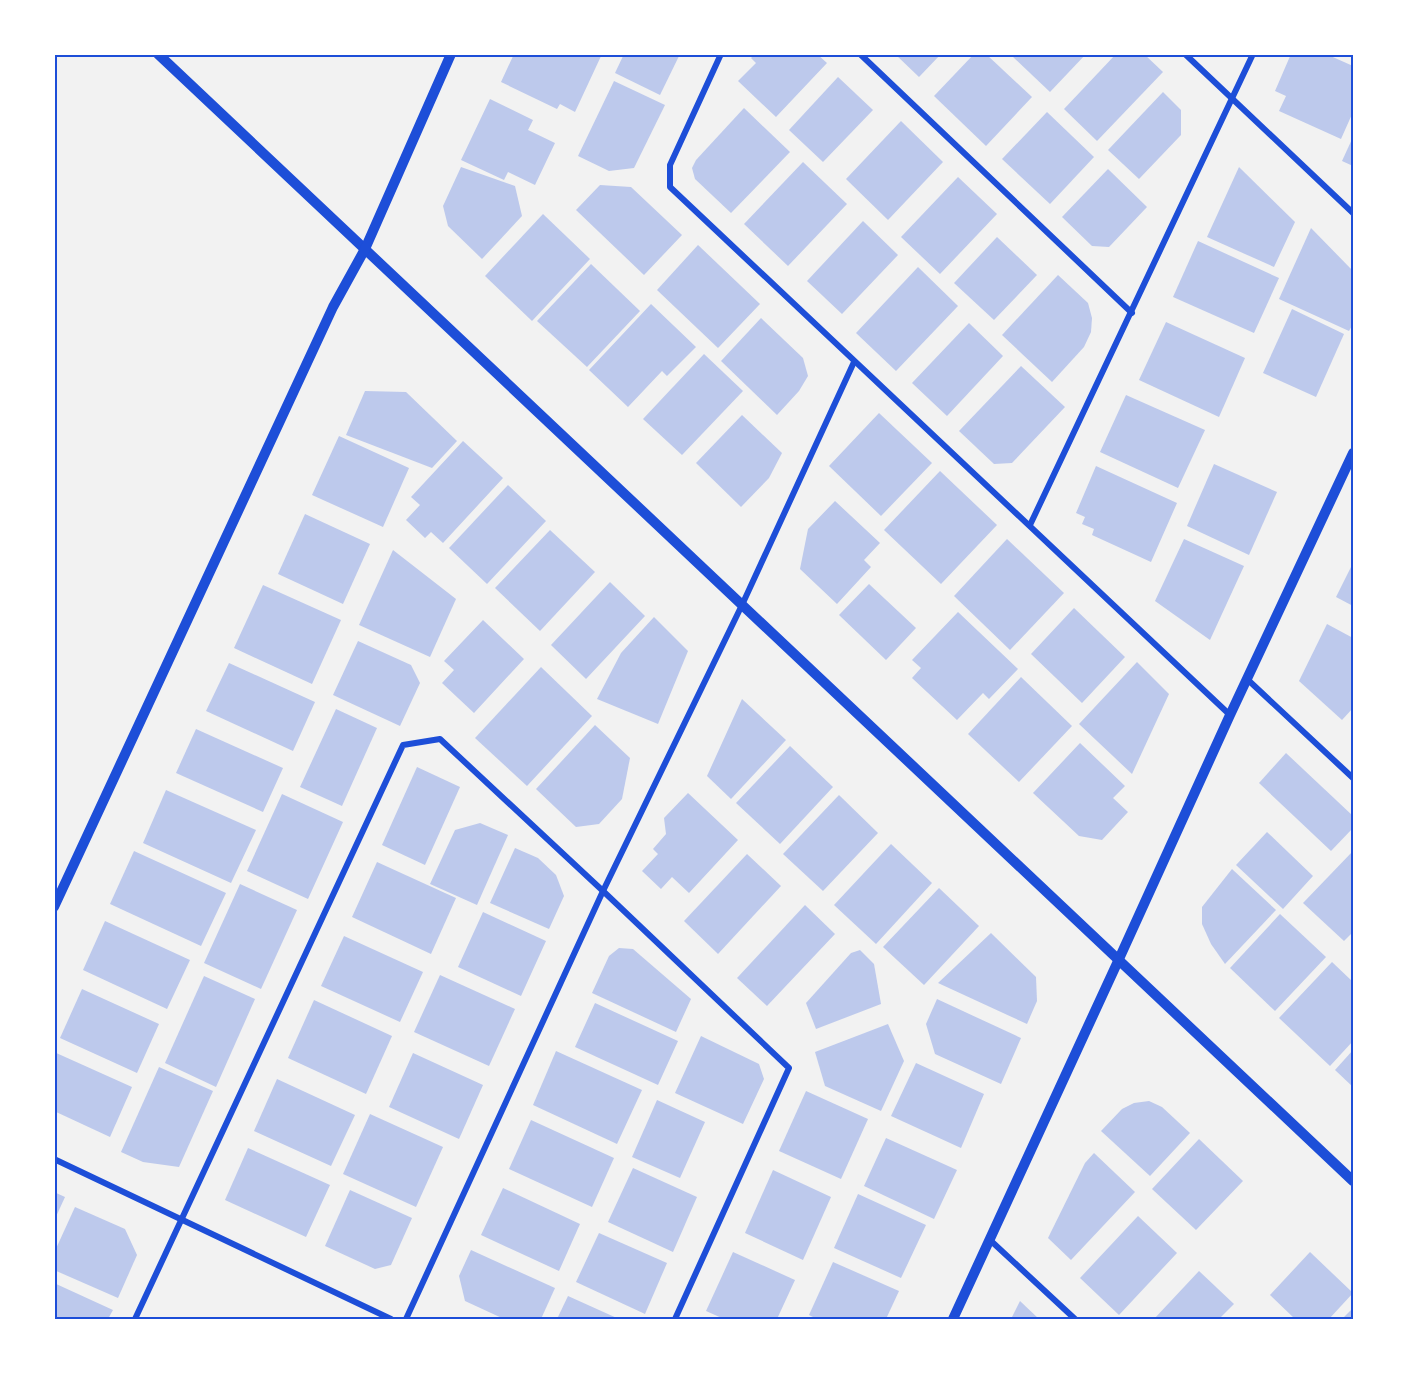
<svg xmlns="http://www.w3.org/2000/svg" width="1407" height="1373" font-family="Cabin,sans-serif">
<rect width="100%" height="100%" fill="#f2f2f2"/>
<g fill="#bdc9ec">
<polygon points="514,54 602,54 575,112 560,104 557,109 501,82"/>
<polygon points="624,54 680,54 660,95 615,73"/>
<polygon points="755,54 817,54 827,63 776,117 738,81 756,63 751,58"/>
<polygon points="895,54 941,54 919,77"/>
<polygon points="974,54 986,54 1032,97 986,146 934,96"/>
<polygon points="1014,54 1086,54 1050,92 1012,56"/>
<polygon points="1116,54 1144,54 1163,72 1097,141 1064,109"/>
<polygon points="1291,54 1326,54 1353,66 1353,112 1341,139 1279,111 1286,96 1275,91"/>
<polygon points="838,77 873,110 823,162 789,130"/>
<polygon points="614,81 665,105 634,168 609,171 578,156"/>
<polygon points="1163,92 1181,110 1181,135 1139,179 1108,150"/>
<polygon points="490,99 533,120 528,130 555,143 535,185 508,172 504,180 461,160"/>
<polygon points="744,108 790,152 731,213 695,179 692,168 696,160"/>
<polygon points="1047,112 1094,157 1050,204 1002,159"/>
<polygon points="901,121 943,162 888,220 846,179"/>
<polygon points="1353,137 1353,166 1342,161"/>
<polygon points="803,162 847,204 788,266 744,224"/>
<polygon points="461,167 515,186 522,216 482,259 448,226 443,206"/>
<polygon points="1239,167 1295,222 1274,267 1207,237"/>
<polygon points="1108,169 1147,207 1109,247 1092,246 1062,217"/>
<polygon points="958,177 997,214 940,274 901,237"/>
<polygon points="600,185 631,187 682,235 644,275 576,210"/>
<polygon points="543,214 590,259 532,321 485,276"/>
<polygon points="863,221 898,255 842,314 807,281"/>
<polygon points="1311,228 1353,271 1353,324 1349,331 1279,299"/>
<polygon points="997,237 1037,275 994,320 954,283"/>
<polygon points="1198,241 1279,278 1254,333 1173,297"/>
<polygon points="698,245 760,304 718,348 657,290"/>
<polygon points="591,264 640,311 587,367 537,321"/>
<polygon points="918,267 958,306 896,371 856,333"/>
<polygon points="1058,275 1088,303 1092,318 1091,332 1084,347 1052,382 1002,335"/>
<polygon points="651,304 696,347 667,376 662,371 628,407 589,370"/>
<polygon points="1292,309 1344,334 1316,397 1263,373"/>
<polygon points="761,318 803,358 808,376 799,391 777,415 721,361"/>
<polygon points="1166,322 1245,358 1219,417 1139,380"/>
<polygon points="969,323 1003,356 947,416 912,383"/>
<polygon points="704,354 743,391 682,455 643,419"/>
<polygon points="1021,366 1065,407 1012,463 994,464 959,431"/>
<polygon points="365,391 406,392 457,441 432,468 346,435"/>
<polygon points="1126,395 1205,430 1178,488 1100,452"/>
<polygon points="879,413 932,463 881,516 829,466"/>
<polygon points="742,415 782,453 769,478 741,507 696,463"/>
<polygon points="339,436 409,468 383,527 312,495"/>
<polygon points="463,441 503,478 443,543 431,532 425,538 406,520 420,505 411,497"/>
<polygon points="1214,464 1277,492 1249,555 1187,526"/>
<polygon points="1096,466 1177,503 1151,562 1092,535 1094,529 1082,524 1085,517 1076,513"/>
<polygon points="940,471 997,525 941,584 884,530"/>
<polygon points="508,485 546,521 487,584 449,548"/>
<polygon points="835,501 880,543 864,560 871,567 837,604 800,569 808,529"/>
<polygon points="305,514 370,544 343,604 278,574"/>
<polygon points="550,530 595,572 540,631 495,588"/>
<polygon points="1007,539 1064,593 1010,650 954,596"/>
<polygon points="1184,539 1244,566 1210,640 1155,601"/>
<polygon points="393,550 456,599 430,657 359,625"/>
<polygon points="1353,563 1353,606 1336,597"/>
<polygon points="610,582 645,616 586,679 551,645"/>
<polygon points="869,584 916,628 886,660 839,615"/>
<polygon points="263,585 341,620 312,684 234,648"/>
<polygon points="1074,608 1125,657 1082,703 1031,654"/>
<polygon points="958,612 1018,669 989,699 983,693 957,720 912,678 921,668 912,660"/>
<polygon points="654,617 688,651 658,724 597,699 621,653"/>
<polygon points="483,620 524,659 474,713 442,683 454,670 444,661"/>
<polygon points="1327,624 1353,638 1353,708 1342,720 1299,681"/>
<polygon points="358,641 411,665 420,683 400,726 333,695"/>
<polygon points="1137,662 1169,694 1132,774 1079,724"/>
<polygon points="229,663 315,702 293,751 206,711"/>
<polygon points="541,667 592,716 527,786 475,738"/>
<polygon points="1021,677 1072,726 1019,782 968,734"/>
<polygon points="742,699 786,740 731,799 707,776"/>
<polygon points="336,709 377,728 342,806 300,787"/>
<polygon points="595,725 630,758 622,799 599,824 576,827 536,789"/>
<polygon points="196,729 283,768 263,812 176,773"/>
<polygon points="1080,743 1125,786 1113,798 1128,812 1102,840 1079,836 1033,793"/>
<polygon points="790,746 833,787 780,844 736,803"/>
<polygon points="1286,753 1353,816 1353,828 1331,851 1259,783"/>
<polygon points="417,767 460,787 425,865 382,845"/>
<polygon points="166,790 256,830 231,883 143,843"/>
<polygon points="688,793 738,840 689,893 672,877 661,889 642,871 658,854 653,849 666,834 664,818"/>
<polygon points="282,794 343,822 308,899 247,871"/>
<polygon points="839,795 878,833 823,891 783,854"/>
<polygon points="480,823 508,835 477,905 430,884 455,830"/>
<polygon points="1267,832 1313,876 1283,909 1236,865"/>
<polygon points="891,844 932,883 876,944 834,905"/>
<polygon points="515,848 538,858 556,875 564,896 549,929 490,903"/>
<polygon points="134,851 226,893 201,946 110,904"/>
<polygon points="1353,851 1353,932 1344,941 1303,903"/>
<polygon points="747,854 781,886 718,954 684,921"/>
<polygon points="377,862 456,898 431,954 352,917"/>
<polygon points="1232,869 1276,910 1225,964 1211,944 1202,924 1202,907"/>
<polygon points="240,884 297,910 261,989 204,963"/>
<polygon points="939,888 979,926 924,985 883,947"/>
<polygon points="805,905 835,934 767,1006 737,978"/>
<polygon points="483,912 546,941 521,996 458,967"/>
<polygon points="1280,914 1326,957 1275,1011 1230,968"/>
<polygon points="105,921 190,960 167,1009 83,970"/>
<polygon points="991,933 1036,977 1037,1001 1027,1024 938,983"/>
<polygon points="344,936 423,972 400,1022 321,986"/>
<polygon points="619,948 633,949 691,999 676,1032 592,993 609,956"/>
<polygon points="860,950 874,964 881,1004 816,1029 806,1003 851,953"/>
<polygon points="1332,962 1353,982 1353,1041 1330,1066 1279,1018"/>
<polygon points="440,975 515,1009 489,1066 414,1032"/>
<polygon points="204,976 255,999 216,1087 165,1063"/>
<polygon points="82,989 159,1024 137,1073 60,1038"/>
<polygon points="937,999 1021,1038 1001,1084 935,1054 926,1024"/>
<polygon points="314,1000 392,1036 366,1094 288,1058"/>
<polygon points="595,1003 678,1041 658,1085 575,1047"/>
<polygon points="888,1024 904,1061 881,1111 825,1086 815,1052"/>
<polygon points="701,1036 759,1064 764,1079 743,1124 675,1093"/>
<polygon points="1353,1050 1353,1087 1335,1070"/>
<polygon points="556,1051 642,1090 617,1144 533,1105"/>
<polygon points="54,1052 132,1087 110,1137 54,1111"/>
<polygon points="413,1053 483,1085 459,1139 389,1107"/>
<polygon points="916,1063 984,1094 961,1148 891,1116"/>
<polygon points="159,1067 213,1091 179,1167 143,1162 121,1152"/>
<polygon points="277,1079 355,1115 331,1166 254,1131"/>
<polygon points="806,1091 868,1119 841,1179 779,1151"/>
<polygon points="657,1100 705,1122 680,1178 632,1157"/>
<polygon points="1149,1101 1162,1107 1190,1133 1150,1176 1101,1131 1122,1109 1134,1103"/>
<polygon points="370,1114 443,1147 416,1207 343,1174"/>
<polygon points="531,1120 614,1158 592,1207 509,1169"/>
<polygon points="886,1138 957,1170 934,1219 864,1186"/>
<polygon points="1199,1139 1243,1181 1196,1230 1152,1189"/>
<polygon points="248,1148 330,1185 306,1237 225,1200"/>
<polygon points="1094,1153 1135,1192 1071,1260 1048,1238 1085,1163"/>
<polygon points="633,1168 697,1197 673,1252 608,1222"/>
<polygon points="773,1170 831,1197 803,1260 745,1233"/>
<polygon points="503,1188 580,1224 559,1271 481,1235"/>
<polygon points="350,1190 412,1218 391,1265 375,1269 325,1246"/>
<polygon points="54,1192 65,1197 54,1221"/>
<polygon points="858,1194 926,1225 901,1278 834,1248"/>
<polygon points="75,1207 125,1229 137,1255 118,1298 54,1270 54,1253"/>
<polygon points="1138,1216 1177,1253 1119,1315 1080,1278"/>
<polygon points="599,1233 667,1263 645,1314 576,1282"/>
<polygon points="471,1250 555,1288 541,1319 504,1319 465,1301 459,1276"/>
<polygon points="733,1252 795,1280 777,1319 724,1319 706,1311"/>
<polygon points="1310,1252 1353,1293 1329,1319 1295,1319 1270,1295"/>
<polygon points="833,1262 899,1291 886,1319 817,1319 809,1315"/>
<polygon points="1199,1271 1234,1304 1219,1319 1154,1319"/>
<polygon points="54,1283 113,1310 108,1319 54,1319"/>
<polygon points="568,1296 619,1319 557,1319"/>
<polygon points="1020,1301 1039,1319 1011,1319"/>
<polygon points="1353,1308 1353,1319 1342,1319"/>
</g>
<g fill="none" stroke-linecap="round" stroke-linejoin="round">
<g stroke="#1d4ed8" stroke-width="6">
<polyline points="721,54 670,165 670,187 1230,715"/>
<polyline points="860,54 1132,313"/>
<polyline points="1185,54 1353,213"/>
<polyline points="1030,525 1253,54"/>
<polyline points="1247,679 1353,778"/>
<polyline points="54,1159 391,1319"/>
<polyline points="990,1240 1075,1319"/>
<polyline points="135,1319 403,745 440,739 603,891 789,1068 675,1319"/>
<polyline points="406,1319 603,891 742,605 854,362"/>
</g>
<g stroke="#1d4ed8" stroke-width="10">
<polyline points="158,54 1353,1181"/>
<polyline points="54,907 333,307 365,249 451,54"/>
<polyline points="953,1319 1119,959 1230,715 1353,453"/>
</g>
</g>
<rect width="1407" height="1373" fill="none" stroke="#ffffff" stroke-width="111"/>
<rect x="56" y="56" width="1296" height="1262" fill="none" stroke="#1d4ed8" stroke-width="2"/>
</svg>
